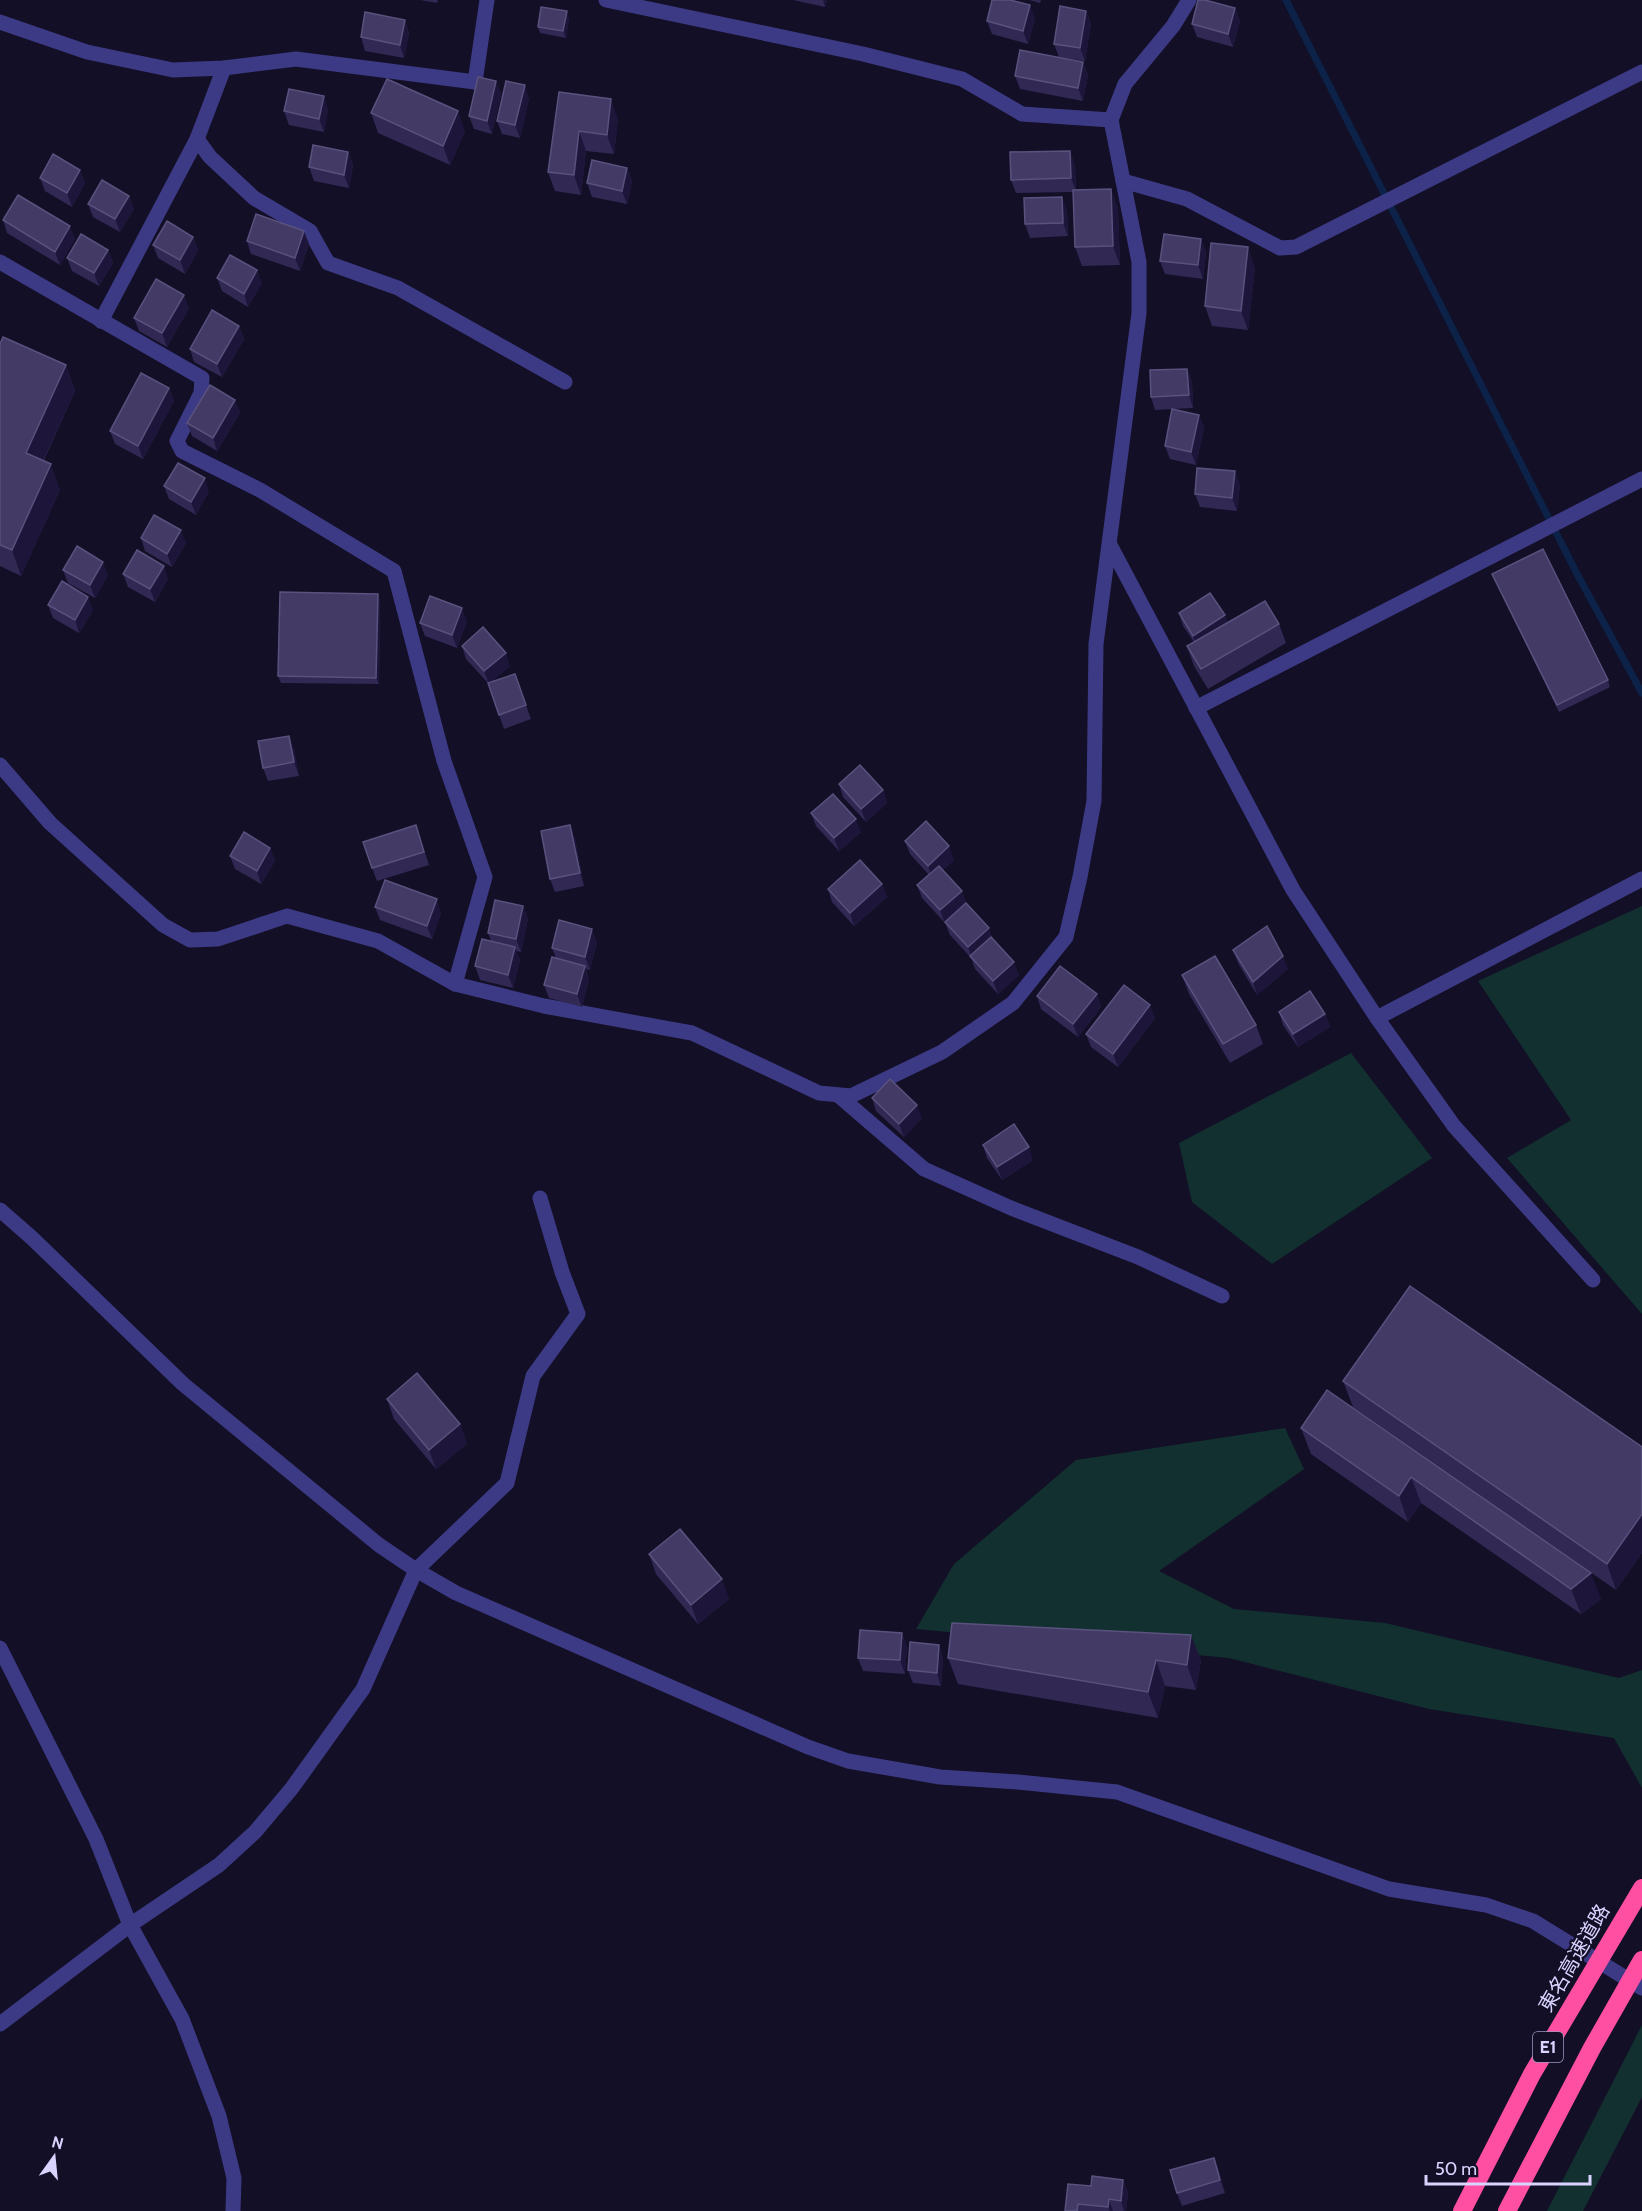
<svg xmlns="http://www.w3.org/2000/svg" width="1642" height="2211" font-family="Cabin,'Noto Sans JP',sans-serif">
<rect width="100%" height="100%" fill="#130f26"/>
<g fill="#12302f">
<polygon points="1642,906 1642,1314 1507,1158 1571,1120 1478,981"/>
<polygon points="1351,1053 1432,1158 1272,1264 1192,1202 1179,1143"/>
<polygon points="1285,1428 1304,1469 1159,1571 1234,1609 1385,1623 1619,1678 1642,1670 1642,1788 1614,1738 1429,1709 1229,1658 916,1629 954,1564 1076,1460"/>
<polygon points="1642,2025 1642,2097 1583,2211 1547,2211"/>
</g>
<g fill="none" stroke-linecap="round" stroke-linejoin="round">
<polyline stroke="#0c2248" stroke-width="7" points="1286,0 1576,572 1642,693"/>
<g stroke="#3d3a85" stroke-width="15">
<polyline points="606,0 863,54 962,79 1022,114 1111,120"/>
<polyline points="0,22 87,52 173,70 224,68 296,59 475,82 487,0"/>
<polyline points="224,68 197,139 210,157 254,198 310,231 328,263 398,288 565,382"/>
<polyline points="1123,181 1187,199 1280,248 1296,247 1642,72"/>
<polyline points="0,262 202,378 201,393 177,441 182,451 260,490 394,571 444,761 485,877 455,984"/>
<polyline points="101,321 197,139"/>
<polyline points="1110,545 1293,890 1377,1018 1454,1126 1593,1280"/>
<polyline points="1196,708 1642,479"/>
<polyline points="0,765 50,823 163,925 190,940 218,939 287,916 378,941 455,984 544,1006 692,1033 819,1093 851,1096 942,1052 1013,1003 1066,937 1080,877 1094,801 1096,644 1139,313 1139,262 1111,120 1125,84 1173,26 1189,0"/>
<polyline points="1377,1018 1642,879"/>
<polyline points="838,1095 924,1169 1011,1208 1138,1257 1222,1296"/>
<polyline points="0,1210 32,1238 183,1384 379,1545 416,1570 456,1593 808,1747 848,1761 940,1777 1018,1782 1117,1792 1389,1889 1486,1905 1533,1921 1642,1988"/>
<polyline points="0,1648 96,1839 130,1925 182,2019 219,2116 234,2178 233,2211"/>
<polyline points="0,2024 130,1925 219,1865 255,1832 292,1788 363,1689 416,1570 507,1483 533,1376 578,1314 562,1272 540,1198"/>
</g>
<g stroke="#ff4fa3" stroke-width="18">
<polyline points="1462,2211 1532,2074 1642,1888"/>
<polyline points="1507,2211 1592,2048 1642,1960"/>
</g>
</g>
<g fill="#312854">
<polygon points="420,0 438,0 437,3"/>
<polygon points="793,0 827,0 825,7"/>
<polygon points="1029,0 1041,0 1040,3"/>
<polygon points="1235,8 1240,21 1233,47 1197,37 1192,24"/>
<polygon points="1086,11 1091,24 1085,61 1059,57 1054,44"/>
<polygon points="569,18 566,38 540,33 538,27"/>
<polygon points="1035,18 1028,44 992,34 987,21"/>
<polygon points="405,20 409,33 404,58 365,51 361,37"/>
<polygon points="1083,62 1088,75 1083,101 1020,89 1015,76"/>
<polygon points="496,81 501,94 492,134 474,129 469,116"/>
<polygon points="559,92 618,119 614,154 586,151 581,195 555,191 548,172"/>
<polygon points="529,98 520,138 502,134 497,121"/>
<polygon points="328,109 324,132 289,125 284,111"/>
<polygon points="371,113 465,131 450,165 378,133"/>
<polygon points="348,152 353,165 349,188 314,181 309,167"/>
<polygon points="1075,164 1076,190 1111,189 1118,209 1120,265 1082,266 1075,247 1073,192 1016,193 1011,180"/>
<polygon points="627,168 632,181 627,204 592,197 587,183"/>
<polygon points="80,170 85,183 72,207 45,191 40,178"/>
<polygon points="129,196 134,209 120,232 93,217 88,204"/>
<polygon points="1067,210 1068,236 1030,238 1025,224"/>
<polygon points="3,220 75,239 60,265 7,233"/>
<polygon points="193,237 198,250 185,274 158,258 153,245"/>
<polygon points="1201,239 1206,252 1203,279 1165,274 1160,261"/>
<polygon points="247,241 309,244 300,271 251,254"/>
<polygon points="108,250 113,263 99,286 72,271 67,258"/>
<polygon points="1255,267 1248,330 1212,326 1205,306"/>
<polygon points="217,278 262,283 248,307 222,291"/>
<polygon points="189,308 167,347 139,331 134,318"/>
<polygon points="239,326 244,339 222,377 194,362 190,349"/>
<polygon points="0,344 66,365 75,391 44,460 60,490 21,576 0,566"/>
<polygon points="1187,369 1192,382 1193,408 1155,410 1151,397"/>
<polygon points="169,388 174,401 143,459 115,444 110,431"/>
<polygon points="235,400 240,413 217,451 192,436 187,423"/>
<polygon points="1199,415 1204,428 1196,465 1170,459 1165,446"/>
<polygon points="1240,484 1237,511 1200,507 1195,494"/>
<polygon points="164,486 209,491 196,515 169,499"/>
<polygon points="141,538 186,543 172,567 145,551"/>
<polygon points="63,570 108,575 95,598 68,583"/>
<polygon points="123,574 168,579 155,602 128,587"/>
<polygon points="1492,574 1608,680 1610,687 1559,712"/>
<polygon points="378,594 380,601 379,684 281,683 278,676"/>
<polygon points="48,605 93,610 79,633 53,618"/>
<polygon points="1179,613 1228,623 1279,624 1286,643 1208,689 1194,666 1187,646 1194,642 1183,626"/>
<polygon points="467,621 457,648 425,636 420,623"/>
<polygon points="462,646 510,666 491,682 515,674 531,719 504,729 488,683 466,659"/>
<polygon points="294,749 299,776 268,781 263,768"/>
<polygon points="839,784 883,790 887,803 866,822 843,797"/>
<polygon points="811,813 861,832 839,851 816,826"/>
<polygon points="416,825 429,865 377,881 372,868"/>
<polygon points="575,838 584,886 555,892 550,879"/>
<polygon points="905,841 954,860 943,870 962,891 966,903 1019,975 998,994 975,969 971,958 950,935 945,923 922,898 917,885 929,875 910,854"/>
<polygon points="270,848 275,861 261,884 235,869 230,856"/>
<polygon points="882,884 887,897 854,926 832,902 828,889"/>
<polygon points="523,906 528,919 521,952 516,951 520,960 513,988 480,980 475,966 491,941 488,933"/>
<polygon points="375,907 441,913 432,939 380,920"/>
<polygon points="597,942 590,970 586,969 589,979 582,1007 549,998 544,985 556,958 552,948"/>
<polygon points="1233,950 1288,969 1257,995 1238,963"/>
<polygon points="1182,975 1256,1025 1263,1044 1230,1063 1189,994"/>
<polygon points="1097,994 1101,1007 1078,1037 1041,1009 1037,996"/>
<polygon points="1279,1012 1325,1014 1330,1027 1298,1047 1283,1025"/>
<polygon points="1155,1018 1118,1067 1091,1047 1086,1034"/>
<polygon points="872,1098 922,1118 904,1137 876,1111"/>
<polygon points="983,1145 1033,1160 1002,1180 987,1158"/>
<polygon points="1343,1381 1642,1447 1642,1553 1616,1590 1353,1407"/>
<polygon points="1327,1390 1601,1599 1581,1614 1421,1503 1408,1522 1311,1454 1301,1428"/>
<polygon points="387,1399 460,1424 467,1444 436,1469 394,1419"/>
<polygon points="649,1554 729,1599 698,1624 656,1574"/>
<polygon points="939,1645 943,1658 941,1686 913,1683 908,1670"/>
<polygon points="907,1646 905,1674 863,1671 858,1658"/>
<polygon points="948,1658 1201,1660 1196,1690 1165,1686 1158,1718 958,1684"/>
<polygon points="1214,2158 1219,2171 1225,2193 1182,2206 1177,2193"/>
<polygon points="1123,2180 1128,2193 1126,2211 1065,2211 1091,2186"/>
</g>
<g fill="#1d163a">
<polygon points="823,0 827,0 825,7"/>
<polygon points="1030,5 1035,18 1028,44 1023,31"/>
<polygon points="1235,8 1240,21 1233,47 1228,34"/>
<polygon points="567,11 569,18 566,38 563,31"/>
<polygon points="1086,11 1091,24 1085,61 1080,48"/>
<polygon points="405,20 409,33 404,58 400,45"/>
<polygon points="1083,62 1088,75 1083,101 1078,88"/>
<polygon points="496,81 501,94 492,134 487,121"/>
<polygon points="525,85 529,98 520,138 515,125"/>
<polygon points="324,96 328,109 324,132 319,119"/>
<polygon points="611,99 618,119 614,154 607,135"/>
<polygon points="458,111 465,131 450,165 443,146"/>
<polygon points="579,131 586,151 581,195 574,175"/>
<polygon points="1070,151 1075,164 1076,191 1071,178"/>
<polygon points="348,152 353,165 349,188 344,175"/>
<polygon points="627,168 632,181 627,204 622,191"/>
<polygon points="80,170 85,183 72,207 67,193"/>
<polygon points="1111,189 1118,209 1120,265 1113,246"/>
<polygon points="129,196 134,209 120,232 115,219"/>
<polygon points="1062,197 1067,210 1068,236 1063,223"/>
<polygon points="70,226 75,239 60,265 55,252"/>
<polygon points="304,231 309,244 300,271 295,258"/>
<polygon points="193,237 198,250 185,274 180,260"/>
<polygon points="1201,239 1206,252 1203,279 1198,265"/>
<polygon points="1248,247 1255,267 1248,330 1241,311"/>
<polygon points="108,250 113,263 99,286 94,273"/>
<polygon points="257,270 262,283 248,307 244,294"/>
<polygon points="184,295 189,308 167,347 162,333"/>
<polygon points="239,326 244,339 222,377 217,364"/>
<polygon points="66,365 75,391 35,478 26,453"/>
<polygon points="1187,369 1192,382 1193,408 1189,395"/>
<polygon points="169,388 174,401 143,459 138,446"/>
<polygon points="235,400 240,413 217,451 213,438"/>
<polygon points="1199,415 1204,428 1196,465 1191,452"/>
<polygon points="51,464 60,490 21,576 12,550"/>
<polygon points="1235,471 1240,484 1237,511 1232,498"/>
<polygon points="205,478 209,491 196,515 191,502"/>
<polygon points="181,530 186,543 172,567 167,554"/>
<polygon points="103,562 108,575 95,598 90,585"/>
<polygon points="164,566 168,579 155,602 150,589"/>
<polygon points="378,594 380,601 379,684 376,678"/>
<polygon points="88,597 93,610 79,633 75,620"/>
<polygon points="462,608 467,621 457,648 452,635"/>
<polygon points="1225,615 1230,628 1198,649 1193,636"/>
<polygon points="506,653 510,666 489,684 484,671"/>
<polygon points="289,736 294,749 299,776 294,762"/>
<polygon points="883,790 887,803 866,822 861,809"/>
<polygon points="856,819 861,832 839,851 834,838"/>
<polygon points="570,825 575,838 584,886 580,873"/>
<polygon points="949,846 954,860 933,879 928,866"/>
<polygon points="270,848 275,861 261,884 257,871"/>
<polygon points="882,884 887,897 854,926 850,913"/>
<polygon points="962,891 966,904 945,923 940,910"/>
<polygon points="437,899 441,913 432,939 427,926"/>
<polygon points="523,906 528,919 521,952 516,939"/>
<polygon points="989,928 994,941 972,958 968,947"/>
<polygon points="592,929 597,942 590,970 585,957"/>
<polygon points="515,947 520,960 513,988 508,975"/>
<polygon points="1283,956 1288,969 1257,995 1253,982"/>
<polygon points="1014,962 1019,975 998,994 993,981"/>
<polygon points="585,966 589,979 582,1007 577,994"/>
<polygon points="1097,994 1101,1007 1078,1037 1073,1024"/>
<polygon points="1150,1005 1155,1018 1118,1067 1113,1054"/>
<polygon points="1325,1014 1330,1027 1298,1047 1293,1034"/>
<polygon points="917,1105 922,1118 904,1137 899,1124"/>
<polygon points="1029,1147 1033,1160 1002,1180 997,1167"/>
<polygon points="460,1424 467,1444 436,1469 429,1450"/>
<polygon points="1411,1477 1421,1503 1408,1522 1399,1496"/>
<polygon points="1642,1514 1642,1553 1616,1590 1607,1564"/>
<polygon points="1591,1573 1601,1599 1581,1614 1571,1589"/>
<polygon points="722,1579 729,1599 698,1624 691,1605"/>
<polygon points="902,1633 907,1646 905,1674 900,1660"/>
<polygon points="1191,1635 1201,1660 1196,1690 1187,1665"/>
<polygon points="939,1645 943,1658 941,1686 937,1673"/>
<polygon points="1156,1660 1165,1686 1158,1718 1148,1692"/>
<polygon points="1214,2158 1219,2171 1225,2193 1220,2180"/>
<polygon points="1123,2180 1128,2193 1126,2211 1124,2211 1121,2201"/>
<polygon points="1109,2199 1113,2211 1110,2211 1108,2207"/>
</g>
<g fill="#433a66" stroke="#5a527e" stroke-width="1.5">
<polygon points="992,0 1010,0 1030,5 1023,31 987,21"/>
<polygon points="1198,0 1205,0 1235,8 1228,34 1192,24"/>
<polygon points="1060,6 1086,11 1080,48 1054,44"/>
<polygon points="541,7 567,11 563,31 538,27"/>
<polygon points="365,12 405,20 400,45 361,37"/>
<polygon points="1020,50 1083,62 1078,88 1015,76"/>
<polygon points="478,77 496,81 487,121 469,116"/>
<polygon points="387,79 458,111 443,146 371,113"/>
<polygon points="506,81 525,85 515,125 497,121"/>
<polygon points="289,89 324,96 319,119 284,111"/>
<polygon points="559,92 611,99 607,135 579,131 574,175 548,172"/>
<polygon points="313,145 348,152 344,175 309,167"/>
<polygon points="1070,151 1071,178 1011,180 1010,152"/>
<polygon points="53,154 80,170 67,193 40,178"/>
<polygon points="592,160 627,168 622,191 587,183"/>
<polygon points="102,180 129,196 115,219 88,204"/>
<polygon points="1111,189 1113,246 1075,247 1073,190"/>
<polygon points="18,195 70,226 55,252 3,220"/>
<polygon points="1062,197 1063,223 1025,224 1024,198"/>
<polygon points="256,214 304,231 295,258 247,241"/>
<polygon points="167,221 193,237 180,260 153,245"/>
<polygon points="81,234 108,250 94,273 67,258"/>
<polygon points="1164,234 1201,239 1198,265 1160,261"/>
<polygon points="1211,243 1248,247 1241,311 1205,306"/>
<polygon points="230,255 257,270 244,294 217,278"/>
<polygon points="156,279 184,295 162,333 134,318"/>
<polygon points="212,310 239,326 217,364 190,349"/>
<polygon points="3,337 66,365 26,453 51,464 12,550 0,545 0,344"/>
<polygon points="1187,369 1189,395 1151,397 1150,370"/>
<polygon points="141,373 169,388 138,446 110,431"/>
<polygon points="210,385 235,400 213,438 187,423"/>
<polygon points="1172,409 1199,415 1191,452 1165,446"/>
<polygon points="178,463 205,478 191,502 164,486"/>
<polygon points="1197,468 1235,471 1232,498 1195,494"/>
<polygon points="154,515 181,530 167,554 141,538"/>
<polygon points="77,546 103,562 90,585 63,570"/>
<polygon points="1543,549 1608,680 1557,705 1492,574"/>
<polygon points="137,550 164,566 150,589 123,574"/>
<polygon points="62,581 88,597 75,620 48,605"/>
<polygon points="280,592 378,594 376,678 278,676"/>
<polygon points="1210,593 1225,615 1193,636 1179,613"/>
<polygon points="430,596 462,608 452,635 420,623"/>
<polygon points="1265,601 1279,624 1201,669 1187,646"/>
<polygon points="483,627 506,653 484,671 462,646"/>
<polygon points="515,674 526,705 499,715 488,683"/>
<polygon points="289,736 294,762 263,768 258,741"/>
<polygon points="860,765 883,790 861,809 839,784"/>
<polygon points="833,794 856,819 834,838 811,813"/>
<polygon points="926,821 949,846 928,866 905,841"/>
<polygon points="416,825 424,852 372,868 363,842"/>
<polygon points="570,825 580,873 550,879 541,831"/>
<polygon points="244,832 270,848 257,871 230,856"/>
<polygon points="860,860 882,884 850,913 828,889"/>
<polygon points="939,866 962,891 940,910 917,885"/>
<polygon points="385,880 437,899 427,926 375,907"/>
<polygon points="495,900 523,906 516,939 488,933"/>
<polygon points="966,903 989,928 968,947 945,922"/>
<polygon points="559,920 592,929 585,957 552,948"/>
<polygon points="1267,926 1283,956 1253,982 1233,950"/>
<polygon points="991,937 1014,962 993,981 970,956"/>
<polygon points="482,939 515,947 508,975 475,966"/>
<polygon points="1215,956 1256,1025 1223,1044 1182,975"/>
<polygon points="552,957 585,966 577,994 544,985"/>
<polygon points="1060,966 1097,994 1073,1024 1037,996"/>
<polygon points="1124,985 1150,1005 1113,1054 1086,1034"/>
<polygon points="1310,991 1325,1014 1293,1034 1279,1012"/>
<polygon points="890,1079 917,1105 899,1124 872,1098"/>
<polygon points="1014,1124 1029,1147 997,1167 983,1145"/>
<polygon points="1410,1286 1642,1447 1642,1514 1607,1564 1343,1381"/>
<polygon points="417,1373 460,1424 429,1450 387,1399"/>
<polygon points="1327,1390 1591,1573 1571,1589 1411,1477 1399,1496 1301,1428"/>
<polygon points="680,1529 722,1579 691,1605 649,1554"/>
<polygon points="952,1623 1191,1635 1187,1665 1156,1660 1148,1692 948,1658"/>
<polygon points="860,1630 902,1633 900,1660 858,1658"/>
<polygon points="910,1642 939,1645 937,1673 908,1670"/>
<polygon points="1214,2158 1220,2180 1177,2193 1170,2170"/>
<polygon points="1092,2176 1123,2180 1121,2201 1109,2199 1108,2207 1078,2204 1077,2211 1065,2211 1068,2184 1091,2186"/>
</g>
<g text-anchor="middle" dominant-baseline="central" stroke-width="4.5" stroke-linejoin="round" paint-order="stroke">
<rect fill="#130f26" stroke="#9e99be" stroke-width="1.5" x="1533" y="2032" width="30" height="30" rx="4.5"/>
<g font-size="18" font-weight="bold" fill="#d9d4ff">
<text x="1548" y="2047">E1</text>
</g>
<g font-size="20" fill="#d9d4ff" stroke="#130f26">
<text transform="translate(1574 1958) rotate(-60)">東名高速道路</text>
</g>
</g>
<g transform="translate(54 2157) rotate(15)" stroke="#130f26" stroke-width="4.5" paint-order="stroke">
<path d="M0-4.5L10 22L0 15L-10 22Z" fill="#d9d4ff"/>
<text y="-9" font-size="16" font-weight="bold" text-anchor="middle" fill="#d9d4ff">N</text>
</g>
<path d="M1426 2175v9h164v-9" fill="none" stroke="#d9d4ff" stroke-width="3"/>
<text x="1435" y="2175" font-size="18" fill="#d9d4ff" stroke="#130f26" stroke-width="4.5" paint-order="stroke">50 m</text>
</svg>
